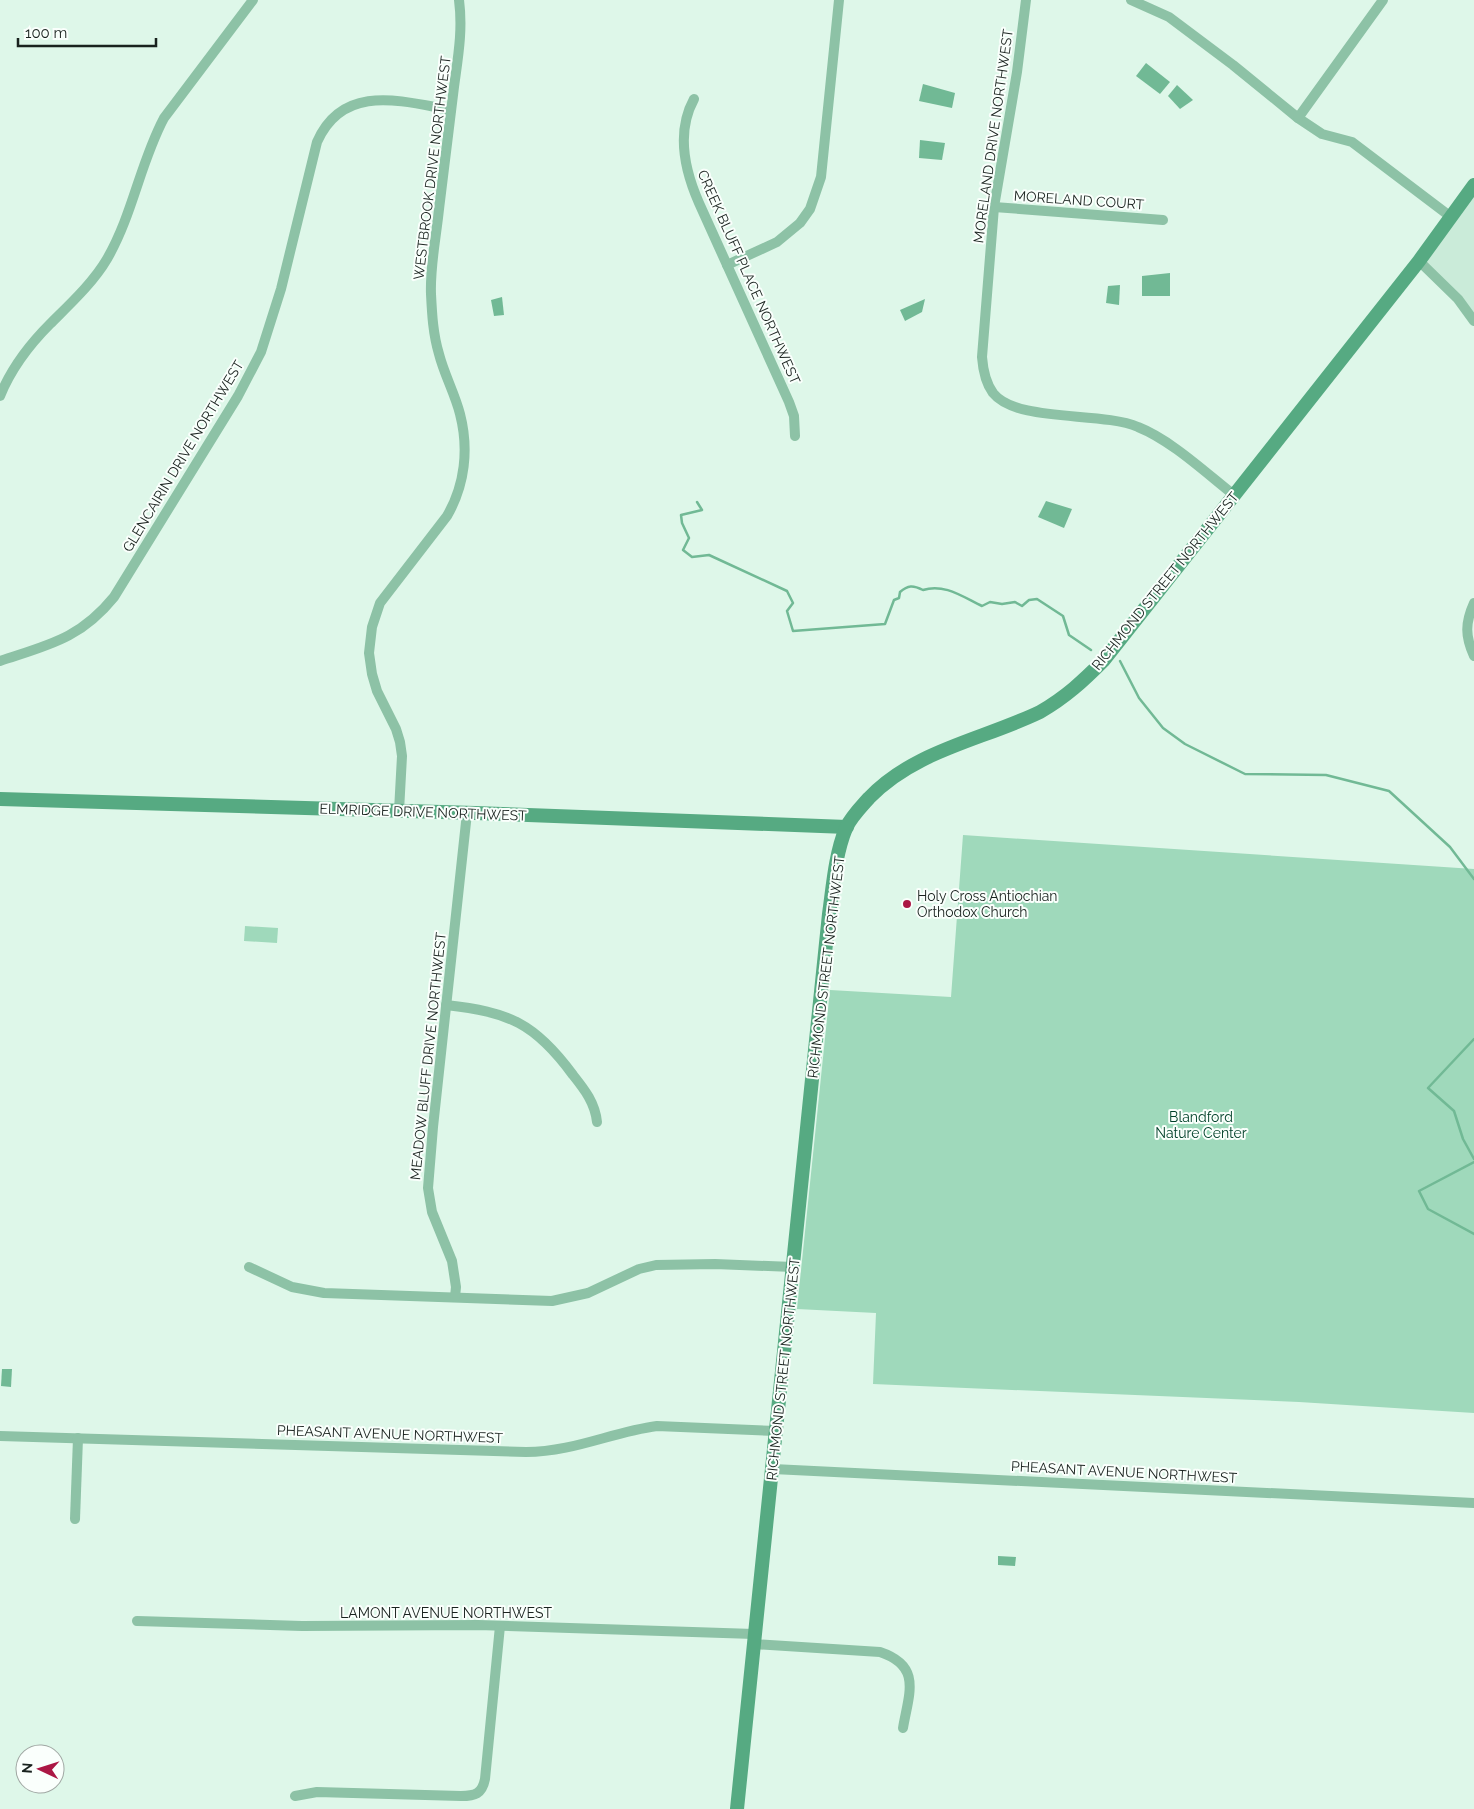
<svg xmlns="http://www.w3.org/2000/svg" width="1474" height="1809" font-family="Raleway,sans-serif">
<rect width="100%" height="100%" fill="#def7e9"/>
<polygon fill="#caebd9" points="1474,185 1474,321 1419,261"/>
<g fill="#9fd9bb">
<polygon points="963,835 1474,869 1474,1413 1299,1402 873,1384 876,1313 797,1309 830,990 951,997"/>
<polygon points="245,926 278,928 277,943 244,941"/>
</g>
<g fill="#71b995">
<polygon points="1146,63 1170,82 1160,94 1136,76"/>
<polygon points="923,84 955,93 952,108 919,101"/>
<polygon points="1177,85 1193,100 1180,109 1168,96"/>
<polygon points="920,140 945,143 942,160 919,158"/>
<polygon points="1170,273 1170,296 1142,296 1142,276"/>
<polygon points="1120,285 1119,305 1106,303 1108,286"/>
<polygon points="502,297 504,315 494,316 491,300"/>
<polygon points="925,299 922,312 905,321 900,310"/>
<polygon points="1046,501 1072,509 1064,528 1038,517"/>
<polygon points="2,1369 12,1369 11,1387 1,1386"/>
<polygon points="998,1556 1016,1557 1015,1566 998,1565"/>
</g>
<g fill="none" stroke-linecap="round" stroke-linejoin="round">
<g stroke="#71b995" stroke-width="2.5">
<path d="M 697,502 L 702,510 L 681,515 L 682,523 L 689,538 L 683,550 L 692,557 L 709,555 L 787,591 L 793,603 L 787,611 L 793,631 L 885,624 L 894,600 L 899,598 L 900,592 C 908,585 913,585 923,590 C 944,583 963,597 982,606 L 990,602 L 1002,604 L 1015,602 L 1022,606 L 1029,600 L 1037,599 L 1063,616 L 1069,635 L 1091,650"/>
<polyline points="1120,661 1139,698 1163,728 1185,744 1245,774 1326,775 1389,791 1450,847 1474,879"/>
<polyline points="1474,1039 1428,1088 1454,1111 1463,1139 1474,1159"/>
<polyline points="1474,1162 1419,1191 1428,1209 1474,1234"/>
</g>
<g stroke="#8dc2a6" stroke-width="10">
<path d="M 1026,0 L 1017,72 L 994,207 L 982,357 C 983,370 985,382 993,393 C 1017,423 1101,411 1138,427 C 1171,440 1206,473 1234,495"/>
<polyline points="1131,0 1169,17 1233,65 1298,118 1322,134 1352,142 1451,217"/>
<path d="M 694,99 C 676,132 684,169 699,203 L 789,402 L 794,416 L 795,436"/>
<polyline points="1298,118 1383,0"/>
<polyline points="994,207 1163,220"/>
<polyline points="1419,261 1458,299 1474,321"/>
<polyline points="727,265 777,242 800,223 810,209 821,177 839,0"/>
<path d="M 0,396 C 11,369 29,345 50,324 C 69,305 93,283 107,259 C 133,214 140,163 164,118 L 253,0"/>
<path d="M 1474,603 C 1465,623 1465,636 1474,656"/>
<path d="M 0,661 C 48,645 80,639 114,597 L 238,396 L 261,352 L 281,289 L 317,142 C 343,83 401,101 451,110"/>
<path d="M 399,811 L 402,756 L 400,742 L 396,729 L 377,691 L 372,674 L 369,653 L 372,627 L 380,603 L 447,516 C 465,485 469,449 460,414 C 455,394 444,374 439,354 C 433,334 432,314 431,294 C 430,269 435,243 438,218 C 443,174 449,130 454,87 C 458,57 463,30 459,0"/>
<path d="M 446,1005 C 509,1012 535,1023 573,1075 C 585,1090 595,1103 597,1122"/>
<polyline points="249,1267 292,1287 324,1293 552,1301 588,1293 639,1269 656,1265 715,1264 793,1267"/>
<polyline points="455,1297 456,1287 452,1261 432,1212 428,1188 433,1127 467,813"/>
<path d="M 0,1436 L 526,1452 C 573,1452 612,1432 657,1426 L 776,1431"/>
<polyline points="773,1469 1474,1503"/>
<polyline points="75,1519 78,1438"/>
<polyline points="137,1621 302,1626 478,1625 754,1634"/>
<path d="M 753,1644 L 880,1652 C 922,1666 909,1693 903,1728"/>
<path d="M 295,1796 L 317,1792 L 461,1796 C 475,1796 482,1794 485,1779 L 500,1626"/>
</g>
<g stroke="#56aa82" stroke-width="14">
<polyline points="0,799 475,813 847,827"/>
<path d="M 737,1809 L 829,914 C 833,886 835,855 846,828 C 851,817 861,807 869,798 C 915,750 982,740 1040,712 C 1066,697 1083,681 1104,660 L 1419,261 L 1474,185"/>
</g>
</g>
<circle fill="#ab1744" stroke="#fafffc" stroke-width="2" cx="907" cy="904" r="5"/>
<g text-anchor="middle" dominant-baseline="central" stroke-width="4" stroke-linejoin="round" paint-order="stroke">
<g font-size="14" fill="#19221e" stroke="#fafffc">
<text transform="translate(993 136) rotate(-82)">MORELAND DRIVE NORTHWEST</text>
<text transform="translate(432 168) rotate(-83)">WESTBROOK DRIVE NORTHWEST</text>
<text transform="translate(1079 200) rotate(4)">MORELAND COURT</text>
<text transform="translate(749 277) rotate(66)">CREEK BLUFF PLACE NORTHWEST</text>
<text transform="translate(183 456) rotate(-59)">GLENCAIRIN DRIVE NORTHWEST</text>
<text transform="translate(1165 581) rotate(-51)">RICHMOND STREET NORTHWEST</text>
<text transform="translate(423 812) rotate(2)">ELMRIDGE DRIVE NORTHWEST</text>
<text transform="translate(826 967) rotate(-83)">RICHMOND STREET NORTHWEST</text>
<text transform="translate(428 1056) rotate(-84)">MEADOW BLUFF DRIVE NORTHWEST</text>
<text transform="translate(783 1369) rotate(-84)">RICHMOND STREET NORTHWEST</text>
<text transform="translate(390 1434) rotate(2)">PHEASANT AVENUE NORTHWEST</text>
<text transform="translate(1124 1472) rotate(3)">PHEASANT AVENUE NORTHWEST</text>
<text x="446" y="1613">LAMONT AVENUE NORTHWEST</text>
</g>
<g font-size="14" fill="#19221e" stroke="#fafffc" text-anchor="start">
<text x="917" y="896">Holy Cross Antiochian<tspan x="917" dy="16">Orthodox Church</tspan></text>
</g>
<g font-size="14" fill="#014129" stroke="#fafffc">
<text x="1201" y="1117">Blandford<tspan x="1201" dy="16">Nature Center</tspan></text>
</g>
</g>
<g transform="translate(40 1769) rotate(274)"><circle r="24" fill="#fafffc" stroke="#a0a7a3"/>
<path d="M0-4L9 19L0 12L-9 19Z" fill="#ab1744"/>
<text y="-8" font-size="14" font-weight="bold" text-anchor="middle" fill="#19221e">N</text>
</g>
<path d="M18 38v8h138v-8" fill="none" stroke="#19221e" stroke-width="2.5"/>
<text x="25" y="38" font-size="15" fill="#19221e" stroke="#fafffc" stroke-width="4" paint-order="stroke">100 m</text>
</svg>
